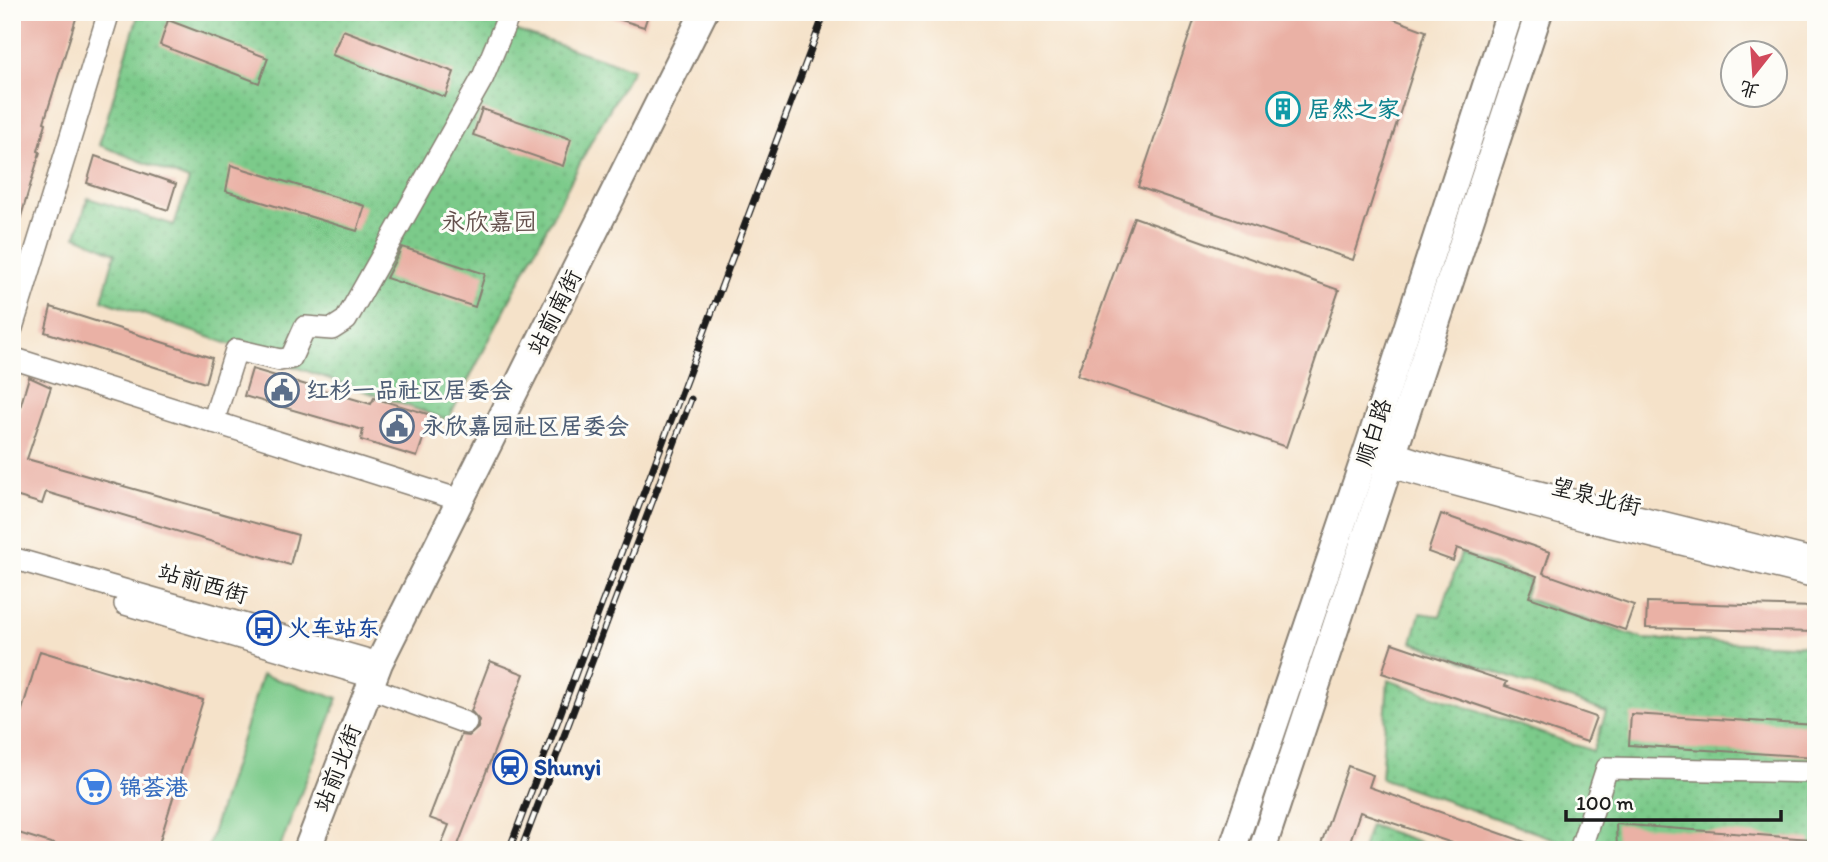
<svg xmlns="http://www.w3.org/2000/svg" width="1828" height="862" font-family="Itim,'LXGW WenKai TC',sans-serif">
<defs>
<pattern id="grass-dots" width="8" height="8" patternUnits="userSpaceOnUse" patternTransform="scale(1.75)"><rect width="8" height="8" fill="#7bca8a"/><path d="M2 2h.1M6 6h.1" fill="none" stroke="#6aad76" stroke-width="1.8" stroke-linecap="round"/></pattern>
</defs>
<rect width="100%" height="100%" fill="#fdfcf7"/>
<filter id="ink" filterUnits="userSpaceOnUse"><feTurbulence type="fractalNoise" baseFrequency=".0143" numOctaves="2"/><feDisplacementMap in="SourceGraphic" scale="14" xChannelSelector="R" yChannelSelector="G"/><feConvolveMatrix kernelMatrix="1 2 1 2 8 2 1 2 1" color-interpolation-filters="sRGB"/></filter>
<filter id="wash" filterUnits="userSpaceOnUse"><feTurbulence type="fractalNoise" baseFrequency=".00686" numOctaves="4" result="noise"/><feDisplacementMap in="SourceGraphic" scale="28" xChannelSelector="R" yChannelSelector="G"/><feGaussianBlur stdDeviation="1.57" result="paint"/><feColorMatrix in="noise" values="0 0 0 0 0 0 0 0 0 0 0 0 0 0 0 0 0 1.4 0 .05"/><feComposite in="paint" operator="in"/></filter>
<g filter="url(#wash)">
<rect width="100%" height="100%" fill="#f5e2c9"/>
<g fill="url(#grass-dots)" stroke="#4c7353" stroke-width="2">
<polygon points="139,12 517,12 510,27 517,31 633,69 594,136 448,420 102,300 115,253 76,236 88,198 174,225 189,180 99,145"/>
<polygon points="1461,553 1530,580 1524,598 1643,639 1816,646 1816,850 1557,850 1560,841 1381,778 1388,680 1593,751 1606,712 1412,642 1420,613 1440,616"/>
<polygon points="1370,825 1444,850 1362,850"/>
</g>
<polygon fill="#7bca8a" stroke="#4c7353" stroke-width="2" points="262,675 338,698 279,850 207,850"/>
<g id="blocks">
<g fill="#eab1a5">
<polygon points="12,12 78,12 44,122 46,123 38,151 40,152 15,237 12,237 12,166 21,135 12,132"/>
<polygon points="606,12 649,12 644,27 605,15"/>
<polygon points="1197,12 1375,12 1426,31 1353,260 1138,187"/>
<polygon points="168,20 268,58 259,83 160,45"/>
<polygon points="343,30 454,72 445,97 332,55"/>
<polygon points="482,109 571,139 563,166 473,135"/>
<polygon points="95,156 176,184 168,210 87,183"/>
<polygon points="231,165 365,206 357,231 226,191"/>
<polygon points="1134,217 1339,290 1286,447 1077,375"/>
<polygon points="402,247 485,274 475,307 386,278"/>
<polygon points="51,307 212,358 205,383 45,332"/>
<polygon points="252,369 371,404 374,398 431,415 417,457 361,440 363,430 244,396"/>
<polygon points="29,377 51,387 27,459 298,535 290,565 46,492 42,504 12,495 12,435"/>
<polygon points="1441,514 1550,552 1543,573 1634,605 1625,630 1529,597 1537,576 1457,548 1453,561 1428,552"/>
<polygon points="1647,602 1816,607 1816,632 1646,628"/>
<polygon points="1392,643 1507,682 1505,686 1596,717 1587,742 1382,673"/>
<polygon points="40,651 203,700 157,850 73,850 12,831 12,743"/>
<polygon points="490,661 524,674 456,850 439,850 449,825 429,818 461,735 469,736 478,728 479,720 471,711"/>
<polygon points="1631,714 1816,725 1815,757 1629,745"/>
<polygon points="1348,766 1373,775 1369,787 1548,850 1473,850 1360,812 1347,850 1319,850"/>
<polygon points="1616,824 1810,839 1809,850 1617,850"/>
</g>
</g>
</g>
<g filter="url(#ink)">
<use href="#blocks" fill-opacity="0" stroke="#887f72" stroke-width="2"/>
<g fill="none" stroke-linecap="round" stroke-linejoin="round">
<g stroke="#887f72" stroke-width="24">
<g id="minor">
<polyline points="12,328 109,12"/>
<polyline points="12,358 460,500"/>
<polyline points="213,422 236,350 280,360 291,358 305,327 332,329 346,320 483,77 510,12"/>
<polyline points="1380,448 1438,467 1816,560"/>
<polyline points="1376,463 1588,521 1816,577"/>
<polyline points="12,558 379,663"/>
<polyline points="125,604 372,677"/>
<polyline points="368,687 466,723"/>
<polyline points="1580,850 1607,768 1816,772"/>
</g>
</g>
<g stroke="#887f72" stroke-width="30">
<g id="major">
<polyline points="307,850 379,663 704,12"/>
<polyline points="1232,850 1369,445 1510,12"/>
<polyline points="1262,850 1539,12"/>
</g>
</g>
<use href="#minor" stroke="#fff" stroke-width="21"/>
<use href="#major" stroke="#fff" stroke-width="26"/>
<g stroke="#1c1c1c" stroke-width="7">
<g id="rail">
<polyline points="509,850 825,12"/>
<polyline points="521,850 691,399"/>
</g>
</g>
<use href="#rail" stroke="#fdfcf7" stroke-width="4.5" stroke-dasharray="13" stroke-linecap="butt"/>
</g>
</g>
<defs>
<g id="building-ring" transform="scale(1.75)"><circle r="9.5" fill="#fdfcf7" stroke="#0f9aa8" stroke-width="1.5"/><path d="M-4-6H4V6H1V3H-1V6H-4ZM-2.5-4.3h1.7v1.8h-1.7ZM.8-4.3h1.7v1.8H.8ZM-2.5-1h1.7V.8h-1.7ZM.8-1h1.7V.8H.8Z" fill="#0f9aa8"/></g>
<g id="civic-ring" transform="scale(1.75)"><circle r="9.5" fill="#fdfcf7" stroke="#5c6f8a" stroke-width="1.5"/><path d="M-.6-6.5H3V-4.5H.6V-3L4-1V1h2V6H-6V1h2V-1L-.6-3ZM-1.2 2.5V6h2.4V2.5Z" fill="#5c6f8a"/></g>
<g id="bus-ring" transform="scale(1.75)"><circle r="9.5" fill="#fdfcf7" stroke="#1a4fb4" stroke-width="1.5"/><path d="M-5-6H5V4H4V6H2V4H-2V6H-4V4H-5ZM-3.5-4V0h7V-4ZM-3.5 1.2v1.5H-2V1.2ZM2 1.2v1.5H3.5V1.2Z" fill="#1a4fb4"/></g>
<g id="station-ring" transform="scale(1.75)"><circle r="9.5" fill="#fdfcf7" stroke="#1a4fb4" stroke-width="1.5"/><path d="M-3-6H3Q5-6 5-4V2Q5 4 3 4L4.5 6H3L1.5 4h-3L-3 6H-4.5L-3 4Q-5 4-5 2V-4Q-5-6-3-6ZM-3.5-4v3h7v-3ZM-3.5 1v1.5H-2V1ZM2 1v1.5H3.5V1Z" fill="#1a4fb4"/></g>
<g id="supermarket-ring" transform="scale(1.75)"><circle r="9.5" fill="#fdfcf7" stroke="#3f7fe0" stroke-width="1.5"/><path d="M-6-5.5h2.5l.6 2H6L4.5 2H-2.5L-4.4-4H-6ZM-1.5 3.2a1.3 1.3 0 1 0 .1 0ZM3 3.2a1.3 1.3 0 1 0 .1 0Z" fill="#3f7fe0"/></g>
</defs>
<g fill-rule="evenodd">
<use href="#building-ring" x="1283" y="109"/>
<use href="#civic-ring" x="282" y="390"/>
<use href="#civic-ring" x="397" y="426"/>
<use href="#bus-ring" x="264" y="628"/>
<use href="#station-ring" x="510" y="767"/>
<use href="#supermarket-ring" x="94" y="787"/>
</g>
<g text-anchor="middle" dominant-baseline="central" stroke-width="6" stroke-linejoin="round" paint-order="stroke">
<g font-size="23" font-weight="bold" fill="#0d838f" stroke="#fdfcf7" text-anchor="start">
<text x="1308" y="109">居然之家</text>
</g>
<g font-size="23" fill="#1c1c1c" stroke="#fdfcf7">
<text transform="translate(554 312) rotate(-63)">站前南街</text>
<text transform="translate(1373 432) rotate(-72)">顺白路</text>
<text transform="translate(1596 496) rotate(14)">望泉北街</text>
<text transform="translate(203 583) rotate(16)">站前西街</text>
<text transform="translate(337 768) rotate(-69)">站前北街</text>
</g>
<g font-size="23" font-weight="bold" fill="#4e5e75" stroke="#fdfcf7" text-anchor="start">
<text x="306" y="390">红杉一品社区居委会</text>
<text x="422" y="426">永欣嘉园社区居委会</text>
</g>
<g font-size="23" font-weight="bold" fill="#164399" stroke="#fdfcf7" text-anchor="start">
<text x="288" y="628">火车站东</text>
<text x="534" y="767">Shunyi</text>
</g>
<g font-size="23" font-weight="bold" fill="#366cbe" stroke="#fdfcf7" text-anchor="start">
<text x="119" y="787">锦荟港</text>
</g>
<g font-size="24" fill="#64504c" stroke="#fdfcf7">
<text x="489" y="221">永欣嘉园</text>
</g>
</g>
<rect width="1828" height="862" fill="none" stroke="#fdfcf7" stroke-width="42"/>
<g transform="translate(1754 74) rotate(197)"><circle r="33" fill="#fdfcf7" stroke="#a3a29f" stroke-width="2"/>
<path d="M0-5L12 26L0 18L-12 26Z" fill="#d1495b"/>
<text y="-10" font-size="19" font-weight="bold" text-anchor="middle" fill="#1c1c1c">北</text>
</g>
<path d="M1566 810v10h215v-10" fill="none" stroke="#1c1c1c" stroke-width="3.5"/>
<text x="1576" y="810" font-size="21" fill="#1c1c1c" stroke="#fdfcf7" stroke-width="5" paint-order="stroke">100 m</text>
</svg>
